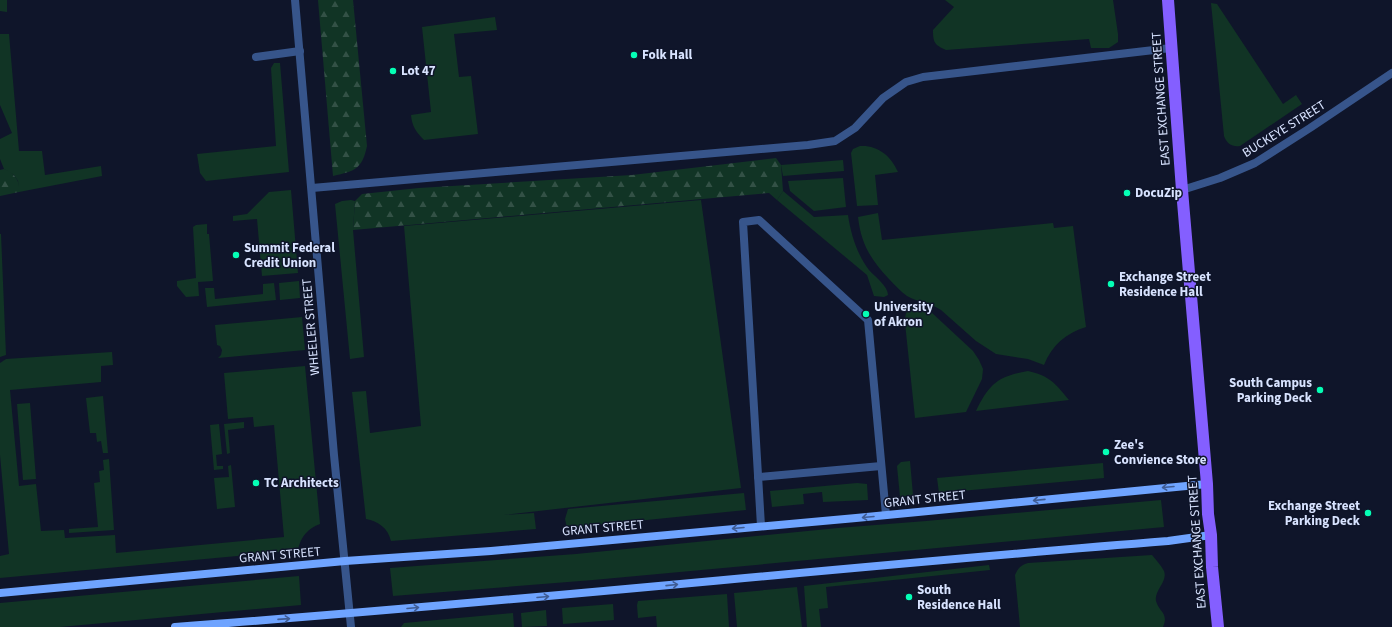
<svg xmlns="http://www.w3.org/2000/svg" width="1392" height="627" font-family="'Source Sans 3',sans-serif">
<defs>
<pattern id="forest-firs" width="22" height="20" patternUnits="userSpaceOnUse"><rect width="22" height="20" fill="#113425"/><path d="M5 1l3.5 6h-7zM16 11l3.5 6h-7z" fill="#335146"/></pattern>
</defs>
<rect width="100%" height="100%" fill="#0f152a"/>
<g fill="#113425">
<polygon points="0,0 7,0 7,12 0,11"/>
<path d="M 945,0 L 1113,0 L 1118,34 L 1118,42 L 1109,48 L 1091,48 L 1089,39 L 946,50 C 935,45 933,43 933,30 L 954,7 Z"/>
<path d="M 1211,3 L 1217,4 L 1283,104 L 1296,95 L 1302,104 L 1240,146 C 1232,147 1227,144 1224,136 Z"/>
<path d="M 495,17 L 497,30 L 454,34 L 459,77 L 471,76 L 478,134 L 424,140 C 416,132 412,126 411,115 L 431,112 L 422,27 Z"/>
<polygon points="0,34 9,34 19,151 42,151 45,175 101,166 102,176 19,192 18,181 14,175 4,169 0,159 0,139 12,133 0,105"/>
<polygon points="274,63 280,63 289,172 206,181 200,173 197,154 276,146 271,68"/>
<path d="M 860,146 C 878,145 891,156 898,172 L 875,175 L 878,205 L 857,206 L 851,153 L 853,149 Z"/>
<polygon points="843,160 844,171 783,176 781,165"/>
<polygon points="843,178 846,207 814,211 790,191 788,181"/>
<polygon points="291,190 298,273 262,276 257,219 233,221 233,216 247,214 269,192"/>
<path d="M 783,191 L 814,217 L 848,215 C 851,235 857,254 869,270 C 875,277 888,286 888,295 L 884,297 L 874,296 L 867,275 L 777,200 Z"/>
<polygon points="351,200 355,201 353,230 364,357 350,359 335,204 342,201"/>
<path d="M 701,200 L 741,488 L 503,515 L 534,513 L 536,529 L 391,541 C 388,528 378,521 366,519 L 352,392 L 366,391 L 370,433 L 421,426 L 404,226 Z"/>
<path d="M 878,213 L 882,240 L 1053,223 L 1054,228 L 1073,226 L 1086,327 C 1066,333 1052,345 1044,365 L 1028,359 L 996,354 L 976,341 L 941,310 C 931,303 917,302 907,296 C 901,292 895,285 889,279 C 871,260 861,244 858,217 Z"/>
<polygon points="207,224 207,234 209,234 213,281 198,282 199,296 186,297 177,286 177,281 196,278 193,227 196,225"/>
<polygon points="0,234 1,234 6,355 0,357"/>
<polygon points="299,281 300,298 280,300 279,283"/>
<polygon points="274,283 276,300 207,307 205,288 214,288 215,299 263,294 263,284"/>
<path d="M 912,307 L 931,312 L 973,351 L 979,360 L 983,369 L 982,379 L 966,412 L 915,418 L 905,323 C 905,316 905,311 912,307 Z"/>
<polygon points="302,317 305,350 218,358 221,355 222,350 220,346 217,345 215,325"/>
<path d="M 112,352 L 113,365 L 101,366 L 101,382 L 10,390 L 19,486 L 36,484 L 41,531 L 64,530 L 65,538 L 115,535 L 116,553 L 284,537 L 274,425 L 254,427 L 253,417 L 228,419 L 224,373 L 305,366 L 320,524 C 308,528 301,537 298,549 L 290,551 L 0,578 L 0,556 L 9,554 L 0,455 L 0,363 L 6,359 Z"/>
<path d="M 1028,371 C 1050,376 1055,383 1069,400 L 976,411 C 989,384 998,376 1028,371 Z"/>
<polygon points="103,396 108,453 103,453 101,441 97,442 96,433 90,433 86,398"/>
<polygon points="30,403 36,479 23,480 17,404"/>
<polygon points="244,422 244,428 228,430 230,453 227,454 224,424"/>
<polygon points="219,424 222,454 216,455 217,466 223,466 223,469 214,470 210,425"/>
<polygon points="109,459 114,530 69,533 69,529 98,527 94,483 100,482 99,471 104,470 103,460"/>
<polygon points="910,461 913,495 900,497 897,466 901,462"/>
<polygon points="1103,463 1104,478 939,493 937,478"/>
<polygon points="231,465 235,507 217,509 214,478 229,477 228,466"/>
<polygon points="857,483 867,484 868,500 823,502 822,492 803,494 804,504 772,507 770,491"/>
<polygon points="744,493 746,510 567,528 565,519 568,509"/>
<polygon points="1161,500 1164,527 593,580 393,596 390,568 576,554 838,528 926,521"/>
<path d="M 1152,555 C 1156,560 1161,565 1164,571 C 1168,582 1154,590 1156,601 C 1159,612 1169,613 1163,627 L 1020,627 L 1015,575 C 1018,568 1021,565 1028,563 Z"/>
<polygon points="989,565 990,570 826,587 828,608 819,609 821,627 807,627 804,586"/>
<polygon points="299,576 301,605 60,627 0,627 0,603"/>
<polygon points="797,587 802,627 737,627 734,593"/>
<polygon points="727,594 729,627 657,627 656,616 638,618 637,605 638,601"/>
<polygon points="613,604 614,620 563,624 562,608"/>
<polygon points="546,610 547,626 522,627 521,613"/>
<polygon points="513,613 514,627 401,627 404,623"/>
</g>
<g fill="url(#forest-firs)">
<path d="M 318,0 L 353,0 L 367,146 C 362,169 355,171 333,176 Z"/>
<polygon points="776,158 781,165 783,191 777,200 769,193 353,230 355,201 362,194 419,188 632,175"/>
<path d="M 4,169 C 15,173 20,181 19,192 L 0,196 L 0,170 Z"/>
</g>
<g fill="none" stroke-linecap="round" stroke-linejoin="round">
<g stroke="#37558b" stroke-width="8">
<polyline points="256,57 300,51"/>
<polyline points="312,188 808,145 835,141 855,128 883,98 906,82 923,77 1171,48"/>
<polyline points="758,477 881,466"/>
<polyline points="761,526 743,222 759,220 868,320 886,515"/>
</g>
<g stroke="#37558b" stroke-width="8">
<polyline points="295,0 334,455 351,627"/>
<polyline points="1182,190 1220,178 1255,163 1310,128 1392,73"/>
</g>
<g stroke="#6fa4ff" stroke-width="8">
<polyline points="0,593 345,561 491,551 856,518 1207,484"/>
<path d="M 175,627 C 507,603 837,567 1168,541 L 1211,535"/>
</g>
<polyline stroke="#845fff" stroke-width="12" points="1168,0 1182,190 1207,484 1208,514 1211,535 1212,567 1218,627"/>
</g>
<defs><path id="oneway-shaft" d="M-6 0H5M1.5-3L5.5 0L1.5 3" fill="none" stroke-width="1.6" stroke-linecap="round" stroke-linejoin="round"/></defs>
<g stroke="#3f5c94">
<use href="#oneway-shaft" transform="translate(1168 487) rotate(175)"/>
<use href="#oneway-shaft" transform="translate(1039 500) rotate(174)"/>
<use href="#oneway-shaft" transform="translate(868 517) rotate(175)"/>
<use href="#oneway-shaft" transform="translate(738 528) rotate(175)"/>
<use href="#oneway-shaft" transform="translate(672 585) rotate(-6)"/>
<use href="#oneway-shaft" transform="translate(543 597) rotate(-5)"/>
<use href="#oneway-shaft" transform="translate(413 608) rotate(-5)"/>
<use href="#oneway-shaft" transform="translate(284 619) rotate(-4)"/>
</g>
<g fill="#04ffb5" stroke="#0f152a" stroke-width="1.5">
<circle cx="634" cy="55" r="4"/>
<circle cx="393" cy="71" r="4"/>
<circle cx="1127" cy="193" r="4"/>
<circle cx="236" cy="255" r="4"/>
<circle cx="1111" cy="284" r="4"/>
<circle cx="866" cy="314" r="4"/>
<circle cx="1320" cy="390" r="4"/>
<circle cx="1106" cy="452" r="4"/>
<circle cx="256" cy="483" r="4"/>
<circle cx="1368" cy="513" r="4"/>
<circle cx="909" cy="597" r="4"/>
</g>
<g text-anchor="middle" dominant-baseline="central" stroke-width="3" stroke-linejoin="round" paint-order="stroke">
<g font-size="13" font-weight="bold" fill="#d8e3ff" stroke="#0f152a" text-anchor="start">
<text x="642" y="55">Folk Hall</text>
<text x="401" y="71">Lot 47</text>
<text x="1135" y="193">DocuZip</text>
<text x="244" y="248">Summit Federal<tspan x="244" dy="15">Credit Union</tspan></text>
<text x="1119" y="277">Exchange Street<tspan x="1119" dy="15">Residence Hall</tspan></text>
<text x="874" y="307">University<tspan x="874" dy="15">of Akron</tspan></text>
<text x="1312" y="383" text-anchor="end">South Campus<tspan x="1312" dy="15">Parking Deck</tspan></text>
<text x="1114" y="445">Zee's<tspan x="1114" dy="15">Convience Store</tspan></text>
<text x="264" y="483">TC Architects</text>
<text x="1360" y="506" text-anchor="end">Exchange Street<tspan x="1360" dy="15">Parking Deck</tspan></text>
<text x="917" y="590">South<tspan x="917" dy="15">Residence Hall</tspan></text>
</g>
<g font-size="13" fill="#d8e3ff" stroke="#0f152a">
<text transform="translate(1161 99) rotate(-94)">EAST EXCHANGE STREET</text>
<text transform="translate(1284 129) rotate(-32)">BUCKEYE STREET</text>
<text transform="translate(311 327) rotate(-95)">WHEELER STREET</text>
<text transform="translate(925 499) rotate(-6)">GRANT STREET</text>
<text transform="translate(603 528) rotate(-5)">GRANT STREET</text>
<text transform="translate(1197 542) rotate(-94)">EAST EXCHANGE STREET</text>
<text transform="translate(280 555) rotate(-5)">GRANT STREET</text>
</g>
</g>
</svg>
